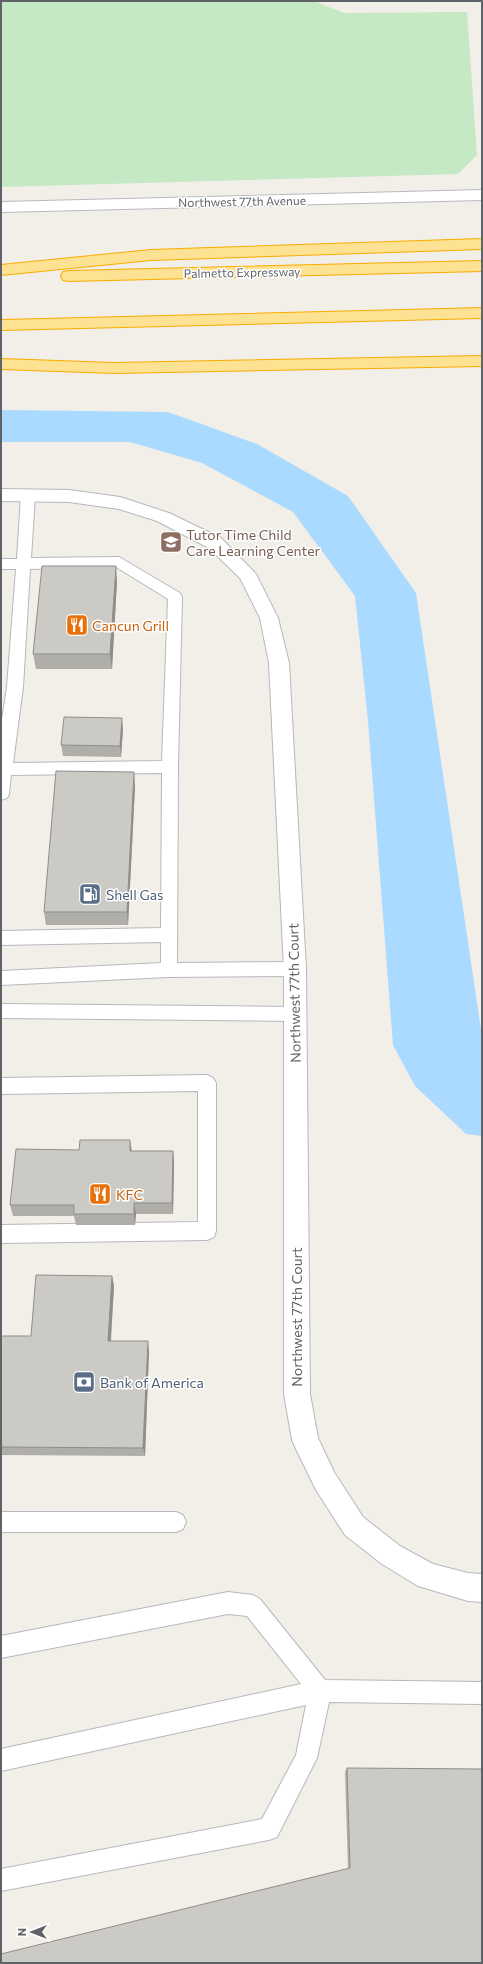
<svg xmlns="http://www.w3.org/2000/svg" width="483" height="1964" font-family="Commissioner,sans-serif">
<rect width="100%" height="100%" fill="#f1efe8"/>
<polygon fill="#c5e8c5" points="1,1 314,1 344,13 467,12 477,155 458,174 1,187"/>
<polygon fill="#aadaff" points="1,410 168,412 257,444 348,496 416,593 482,1036 482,1136 466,1134 415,1086 393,1045 368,721 355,596 293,512 202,463 130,442 1,442"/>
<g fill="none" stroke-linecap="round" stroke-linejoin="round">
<g stroke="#b5b8bc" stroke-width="2">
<g id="service">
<path d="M 28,490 L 33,492 L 35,495 L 31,558 L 119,557 L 180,593 L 182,597 L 178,767 L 177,963 L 295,962 L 301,964 L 303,969 L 301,974 L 295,976 L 169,977 L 1,985 L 1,971 L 161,963 L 161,942 L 1,945 L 1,931 L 161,928 L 162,773 L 11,775 L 9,794 L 7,798 L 1,800 L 1,726 L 7,687 L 16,569 L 1,569 L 1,559 L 17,559 L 21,495 L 23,492 ZM 116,567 L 168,599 L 162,761 L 13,763 L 23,687 L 30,569 Z"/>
<polygon points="1,1004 294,1007 300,1009 303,1014 300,1019 294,1021 1,1018"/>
<polygon points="207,1075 213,1078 216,1083 216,1231 214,1237 207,1240 1,1243 1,1225 198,1222 198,1091 1,1094 1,1078"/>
<polygon points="1,1512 176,1512 183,1515 186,1522 183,1529 176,1532 1,1532"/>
<polygon points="228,1592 253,1595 260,1599 325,1680 482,1682 482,1704 329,1702 317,1758 277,1837 269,1840 1,1891 1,1869 262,1819 296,1755 306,1705 1,1771 1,1749 301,1684 247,1616 228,1614 1,1658 1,1636"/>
</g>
</g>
<g stroke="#b5b8bc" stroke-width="2">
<polygon id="tertiary" points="1,489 69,490 120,497 169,513 221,538 256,574 278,618 289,663 306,969 310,1394 318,1438 334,1472 363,1517 400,1546 433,1564 468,1573 482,1574 482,1602 468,1601 418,1586 382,1564 345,1535 316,1490 296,1449 292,1440 284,1394 284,969 269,663 260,618 240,578 209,548 157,521 119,509 69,502 1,501"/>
</g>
<g stroke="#b6babf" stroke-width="2">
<polygon id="secondary" points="482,190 482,200 1,212 1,202"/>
</g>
<g stroke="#f9ab00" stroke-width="2">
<g id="motorway">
<polygon points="482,239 482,249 151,260 1,275 1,265 151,250"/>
<polygon points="482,261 482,271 69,281 63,280 61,276 63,272 69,271"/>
<polygon points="482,308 482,318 1,330 1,320"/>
<polygon points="482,356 482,366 114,373 1,369 1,359 114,363"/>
</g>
</g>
<use href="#service" fill="#fff" fill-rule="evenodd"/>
<use href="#tertiary" fill="#fff" fill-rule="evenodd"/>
<use href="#secondary" fill="#fff" fill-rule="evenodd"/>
<use href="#motorway" fill="#fde293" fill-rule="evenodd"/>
</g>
<g fill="#afaea9">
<polygon points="117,581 112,669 36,669 33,654"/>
<polygon points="123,729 121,757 63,756 61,745"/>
<polygon points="135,786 128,925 46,925 44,912"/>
<polygon points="132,1151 173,1151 174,1163 173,1214 136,1214 135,1225 76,1225 74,1216 13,1216 10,1205"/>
<polygon points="112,1276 114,1286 111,1341 149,1351 145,1456 1,1455 1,1336 31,1336"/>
<polygon points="347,1768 482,1963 348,1869 345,1772"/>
</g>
<g fill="#8f8d8a">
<polygon points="116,566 117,581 112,669 110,654"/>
<polygon points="122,718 123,729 121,757 120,746"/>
<polygon points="134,772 135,786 128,925 127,912"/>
<polygon points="130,1140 132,1152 130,1151"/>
<polygon points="173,1151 174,1163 173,1214 172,1203"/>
<polygon points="134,1203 136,1214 135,1225 134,1214"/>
<polygon points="112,1276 114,1286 110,1350 108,1341"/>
<polygon points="148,1341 149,1351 145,1456 143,1448"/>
</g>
<g fill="#cccac5" stroke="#8f8d8a">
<polygon points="42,566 116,566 110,654 33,654"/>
<polygon points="64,717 122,718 120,746 61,745"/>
<polygon points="56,771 134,772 127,912 44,912"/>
<polygon points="80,1140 130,1140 130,1151 173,1151 172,1203 134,1203 134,1214 74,1214 74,1205 10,1205 16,1149 79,1150"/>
<polygon points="36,1275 112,1276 108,1341 148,1341 143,1448 1,1447 1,1336 31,1336"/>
<polygon points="347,1768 482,1769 482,1963 1,1963 1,1954 350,1868"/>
</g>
<defs>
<g id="school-square" transform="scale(1.15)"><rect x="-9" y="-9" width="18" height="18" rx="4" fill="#8d6e63" stroke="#fff"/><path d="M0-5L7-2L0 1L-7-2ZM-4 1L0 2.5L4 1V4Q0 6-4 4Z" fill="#fff"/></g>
<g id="restaurant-square" transform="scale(1.15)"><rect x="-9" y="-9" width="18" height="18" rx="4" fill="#e8710a" stroke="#fff"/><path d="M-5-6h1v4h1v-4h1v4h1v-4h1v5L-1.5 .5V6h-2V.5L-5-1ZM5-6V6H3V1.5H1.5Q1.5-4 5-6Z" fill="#fff"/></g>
<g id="fuel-square" transform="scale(1.15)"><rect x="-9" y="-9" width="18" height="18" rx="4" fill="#5c6f8a" stroke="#fff"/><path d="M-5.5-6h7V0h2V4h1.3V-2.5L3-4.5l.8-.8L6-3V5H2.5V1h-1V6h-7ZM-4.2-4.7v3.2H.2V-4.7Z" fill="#fff"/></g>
<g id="bank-square" transform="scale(1.15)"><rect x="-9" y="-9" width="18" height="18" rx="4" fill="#5c6f8a" stroke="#fff"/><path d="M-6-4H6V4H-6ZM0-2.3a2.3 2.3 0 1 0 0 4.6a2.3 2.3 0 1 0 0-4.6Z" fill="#fff"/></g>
</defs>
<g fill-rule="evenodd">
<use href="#school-square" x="171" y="542"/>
<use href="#restaurant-square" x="77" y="625"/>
<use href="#fuel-square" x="90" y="894"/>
<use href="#restaurant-square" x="100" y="1194"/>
<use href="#bank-square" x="84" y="1382"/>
</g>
<g text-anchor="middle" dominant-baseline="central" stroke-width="3" stroke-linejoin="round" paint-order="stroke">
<g font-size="12" fill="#5f6368" stroke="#fff">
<text transform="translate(242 201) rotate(-1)">Northwest 77th Avenue</text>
<text transform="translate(242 272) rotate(-1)">Palmetto Expressway</text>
</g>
<g font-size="14" fill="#785e54" stroke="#fff" text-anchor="start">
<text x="186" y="534">Tutor Time Child<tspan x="186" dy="16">Care Learning Center</tspan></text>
</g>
<g font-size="14" fill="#c56008" stroke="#fff" text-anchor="start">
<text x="92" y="625">Cancun Grill</text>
<text x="116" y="1194">KFC</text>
</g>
<g font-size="14" fill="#4e5e75" stroke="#fff" text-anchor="start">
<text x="106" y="894">Shell Gas</text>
<text x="100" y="1382">Bank of America</text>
</g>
<g font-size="14" fill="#5f6368" stroke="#fff">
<text transform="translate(294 993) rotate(-91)">Northwest 77th Court</text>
<text transform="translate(296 1317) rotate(-90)">Northwest 77th Court</text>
</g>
</g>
<rect width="483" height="1964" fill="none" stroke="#5f6368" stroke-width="4"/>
<g transform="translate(32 1932) rotate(270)" stroke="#ffffff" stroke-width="3" paint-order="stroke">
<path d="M0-3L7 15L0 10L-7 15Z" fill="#5f6368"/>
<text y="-6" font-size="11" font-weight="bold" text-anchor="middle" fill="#5f6368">N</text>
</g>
</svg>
